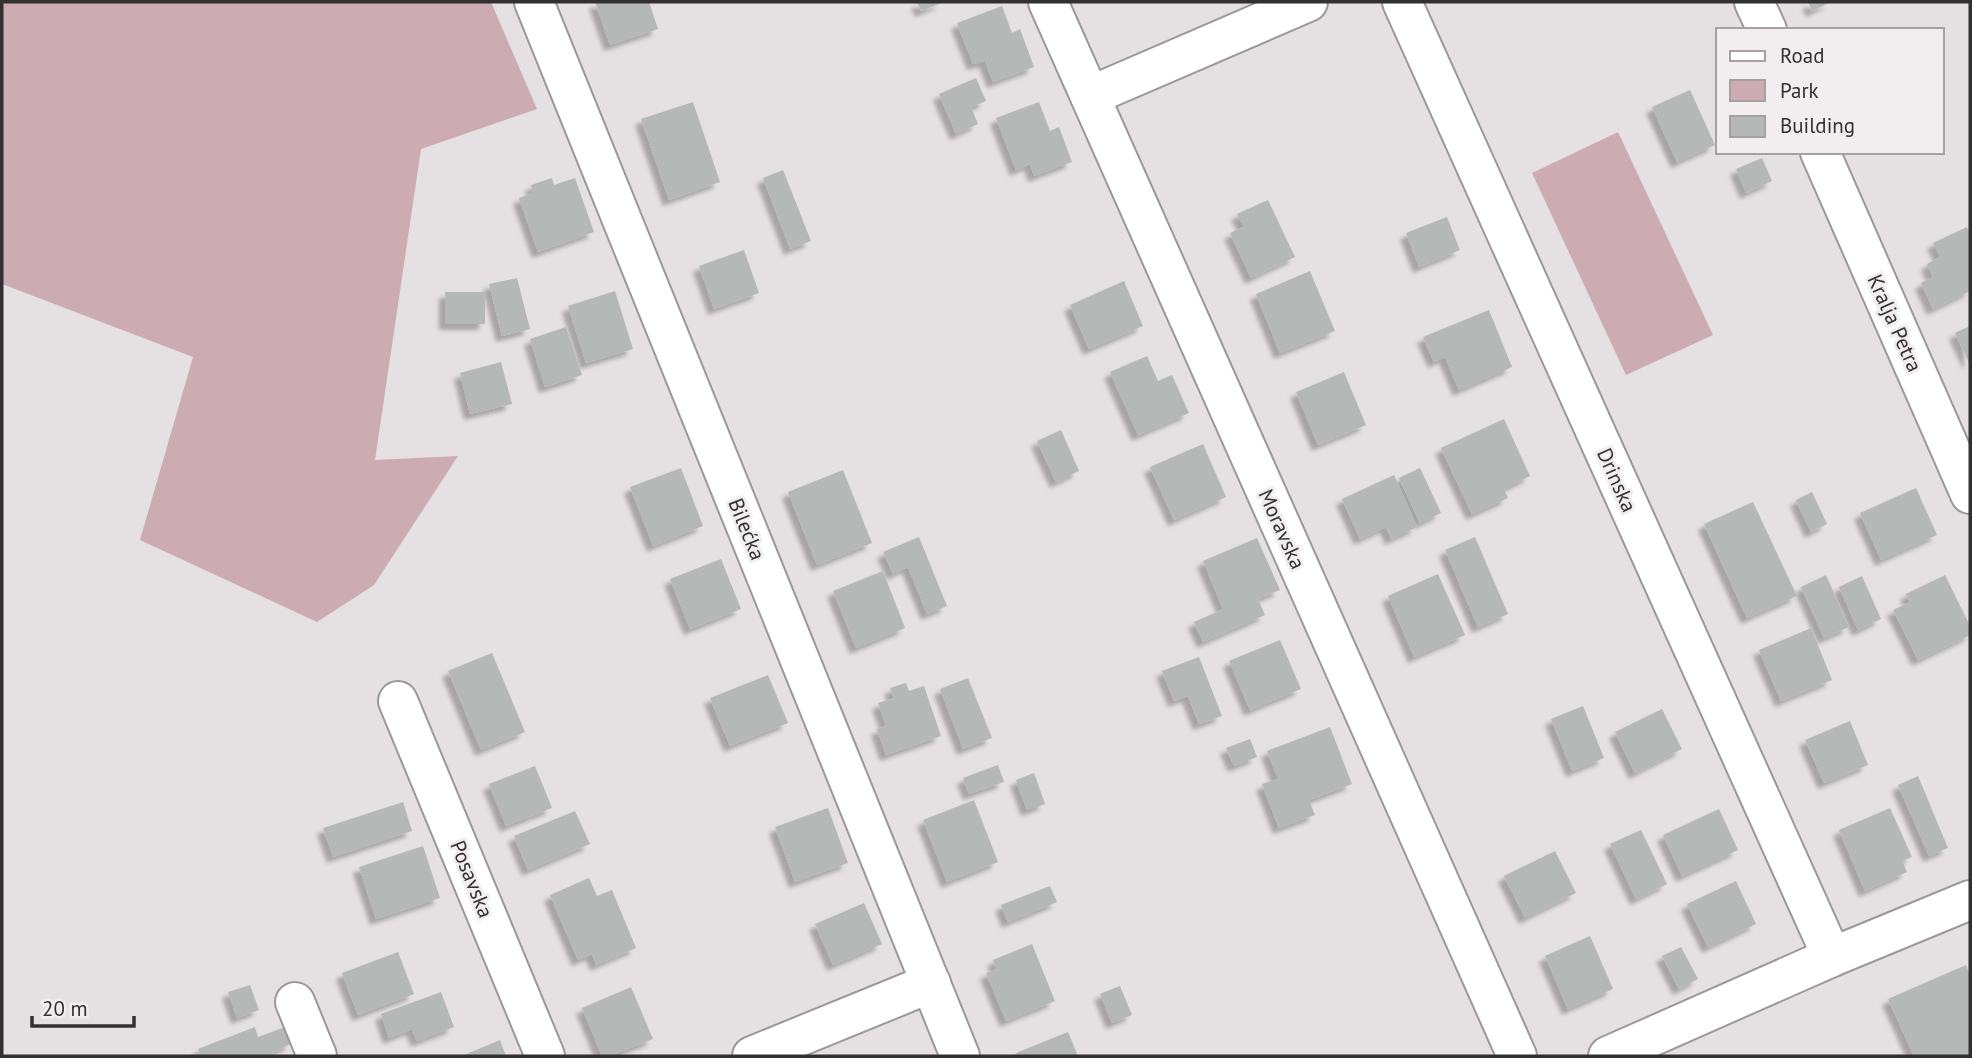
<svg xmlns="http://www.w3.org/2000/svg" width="1972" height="1058" font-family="'PT Sans',sans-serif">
<defs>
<filter id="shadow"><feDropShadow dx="-6" dy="6" stdDeviation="2" flood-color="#0004"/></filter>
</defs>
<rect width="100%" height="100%" fill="#e5e0e1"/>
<g fill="#cdabb2">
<polygon points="2,2 491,2 537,109 421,149 375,460 458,456 374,585 317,622 140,540 193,357 2,284"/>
<polygon points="1618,132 1713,335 1626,375 1532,173"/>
</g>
<g fill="#b4b8b6" filter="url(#shadow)">
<polygon points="595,2 649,2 658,29 610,45"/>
<polygon points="917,2 944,2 921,11"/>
<polygon points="1808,2 1831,2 1812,11"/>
<polygon points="1002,6 1012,33 1020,29 1034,67 993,82 985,61 973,64 957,23"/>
<polygon points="976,78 986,101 971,107 978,124 956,134 939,94"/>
<polygon points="1690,90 1715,145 1677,162 1652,107"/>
<polygon points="693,102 720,182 669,200 641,119"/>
<polygon points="1039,102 1050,131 1059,127 1072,162 1034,176 1030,164 1016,170 996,118"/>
<polygon points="1762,158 1772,181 1746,193 1736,169"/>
<polygon points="783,170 811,241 790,249 763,178"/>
<polygon points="552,178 554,185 575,178 594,232 538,252 519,198 533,193 531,185"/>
<polygon points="1268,200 1295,257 1251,278 1230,233 1244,227 1237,214"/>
<polygon points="1447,217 1460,250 1419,267 1406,233"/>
<polygon points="1967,227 1970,234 1970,291 1933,309 1921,283 1933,277 1927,264 1940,257 1933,243"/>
<polygon points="744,250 759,293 714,309 699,266"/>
<polygon points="1310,271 1335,331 1280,353 1256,294"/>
<polygon points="517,278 530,329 502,336 489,284"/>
<polygon points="1124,281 1143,326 1089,349 1070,305"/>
<polygon points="615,291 633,349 586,363 568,306"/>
<rect x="445" y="292" width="40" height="32"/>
<polygon points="1489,310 1512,367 1459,390 1445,357 1434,362 1423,337"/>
<polygon points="1970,326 1970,365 1955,333"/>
<polygon points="566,327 582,375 545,387 530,339"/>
<polygon points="1147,356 1158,381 1172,375 1189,413 1138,435 1110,372"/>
<polygon points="501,362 512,404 470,414 460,373"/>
<polygon points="1344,372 1366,425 1318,445 1296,392"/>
<polygon points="1504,419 1530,476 1504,489 1508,498 1472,514 1441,448"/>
<polygon points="1061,430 1079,471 1056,482 1037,441"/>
<polygon points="1203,444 1226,497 1174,520 1150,467"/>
<polygon points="681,468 703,526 653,546 630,487"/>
<polygon points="1420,468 1441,513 1420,523 1399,478"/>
<polygon points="843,470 872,543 817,565 788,492"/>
<polygon points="1394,475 1417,527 1391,539 1386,527 1360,539 1342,499"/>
<polygon points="1916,488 1937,535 1881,560 1860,513"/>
<polygon points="1812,492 1827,524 1811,532 1796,500"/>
<polygon points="1753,502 1797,596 1747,618 1704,524"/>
<polygon points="919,537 947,606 927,614 908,567 893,574 883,552"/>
<polygon points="1475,537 1508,614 1478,627 1445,550"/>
<polygon points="1257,538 1280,590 1258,599 1265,615 1203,642 1194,622 1223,609 1203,561"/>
<polygon points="721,559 741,609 690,629 670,579"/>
<polygon points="883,571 905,628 856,648 833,591"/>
<polygon points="1438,574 1465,635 1414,657 1388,596"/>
<polygon points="1826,575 1849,627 1824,638 1801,587"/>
<polygon points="1945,575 1970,626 1970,635 1918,660 1893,610 1910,602 1906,594"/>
<polygon points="1862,576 1881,619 1858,630 1839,587"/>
<polygon points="1811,628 1832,680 1781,701 1759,650"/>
<polygon points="1280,640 1301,689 1250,710 1229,661"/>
<polygon points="492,653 525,732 481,750 448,671"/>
<polygon points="1199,657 1222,716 1199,724 1188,696 1174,701 1162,671"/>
<polygon points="768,675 788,723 730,746 710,698"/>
<polygon points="968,678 992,738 963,749 940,689"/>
<polygon points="906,683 909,691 924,686 941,736 886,755 877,729 886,726 878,703 894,698 890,688"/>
<polygon points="1583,706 1604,758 1572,771 1551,719"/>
<polygon points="1662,709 1682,749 1635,773 1615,732"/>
<polygon points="1850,721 1868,765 1824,783 1805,740"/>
<polygon points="1330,727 1352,784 1309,800 1315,815 1279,828 1262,784 1278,779 1267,751"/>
<polygon points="1250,739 1257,757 1234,766 1226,748"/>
<polygon points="998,765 1004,782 969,794 963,778"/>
<polygon points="535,766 552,808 506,826 489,784"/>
<polygon points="1034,773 1045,804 1027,810 1016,780"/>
<polygon points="1918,776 1948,848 1929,856 1898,785"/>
<polygon points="974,800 998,862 947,882 923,820"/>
<polygon points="403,802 412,831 333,857 323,828"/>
<polygon points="828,808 848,863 795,882 775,827"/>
<polygon points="1890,808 1912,857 1902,861 1907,872 1865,891 1839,830"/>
<polygon points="1719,809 1738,850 1682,876 1663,835"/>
<polygon points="575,811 590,844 528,870 514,836"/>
<polygon points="1641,830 1667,884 1636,899 1610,844"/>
<polygon points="423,846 440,898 376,919 359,867"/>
<polygon points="1555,851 1576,893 1525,918 1504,876"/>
<polygon points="589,878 597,896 612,890 636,948 596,965 592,954 578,960 550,895"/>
<polygon points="1736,881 1756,924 1708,947 1687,904"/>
<polygon points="1050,886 1057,902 1008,922 1001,905"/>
<polygon points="864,903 882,944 833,965 815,924"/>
<polygon points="1590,936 1613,989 1568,1009 1545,956"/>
<polygon points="1032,944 1055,1001 1006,1021 986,973 997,969 993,960"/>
<polygon points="1681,947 1698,979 1679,989 1662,956"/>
<polygon points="398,952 414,994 358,1015 342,973"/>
<polygon points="1966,965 1970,975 1970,1056 1914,1056 1888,999"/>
<polygon points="250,985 259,1010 237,1018 228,992"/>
<polygon points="1120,986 1132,1015 1112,1023 1100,994"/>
<polygon points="631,987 653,1039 610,1056 602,1056 582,1008"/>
<polygon points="441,992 454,1027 417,1041 412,1029 389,1038 381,1014"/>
<polygon points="255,1027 258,1037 285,1027 291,1044 273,1052 274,1056 201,1056 198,1049"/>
<polygon points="1068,1032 1078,1056 1017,1056 1016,1053"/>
<polygon points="500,1040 506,1056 462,1056"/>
</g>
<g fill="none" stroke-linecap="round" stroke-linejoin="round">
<g stroke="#9c9899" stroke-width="42">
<g id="minor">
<polyline points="534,2 960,1056"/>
<polyline points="1048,2 1517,1056"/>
<polyline points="1402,2 1832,957"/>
<polyline points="1754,2 1767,30"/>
<polyline points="1090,96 1308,2"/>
<polyline points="1820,152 1970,494"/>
<polyline points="398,701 545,1056"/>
<polyline points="295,1002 317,1056"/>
<polyline points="752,1056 931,983"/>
<polyline points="1608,1056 1832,957 1970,900"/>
</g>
</g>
<use href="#minor" stroke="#fff" stroke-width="38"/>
</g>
<g text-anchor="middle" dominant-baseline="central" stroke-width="6" stroke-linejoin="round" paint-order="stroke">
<g font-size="21" fill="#323030" stroke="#f2edee">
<text transform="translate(1895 323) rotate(66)">Kralja Petra</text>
<text transform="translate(1617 480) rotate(66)">Drinska</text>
<text transform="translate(747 529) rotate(68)">Bilećka</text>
<text transform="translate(1282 529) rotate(66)">Moravska</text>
<text transform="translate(472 879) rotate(68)">Posavska</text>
</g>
</g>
<rect width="1972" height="1058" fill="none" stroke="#323030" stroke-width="7"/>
<rect x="1716" y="28" width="228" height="126" fill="#f2edee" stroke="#a5a1a2" stroke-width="2"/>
<rect x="1730" y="51" width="35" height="10" fill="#ffffff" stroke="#a5a1a2" stroke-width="2"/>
<text x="1780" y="63" font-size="21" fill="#323030">Road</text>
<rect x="1730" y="80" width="35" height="21" fill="#cdabb2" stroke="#a5a1a2" stroke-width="2"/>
<text x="1780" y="98" font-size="21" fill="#323030">Park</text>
<rect x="1730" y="116" width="35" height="21" fill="#b4b8b6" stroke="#a5a1a2" stroke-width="2"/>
<text x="1780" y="133" font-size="21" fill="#323030">Building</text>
<path d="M32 1016v10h102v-10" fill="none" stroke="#323030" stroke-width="3.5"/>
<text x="42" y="1016" font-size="21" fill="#323030" stroke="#f2edee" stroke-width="5" paint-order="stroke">20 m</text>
</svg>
